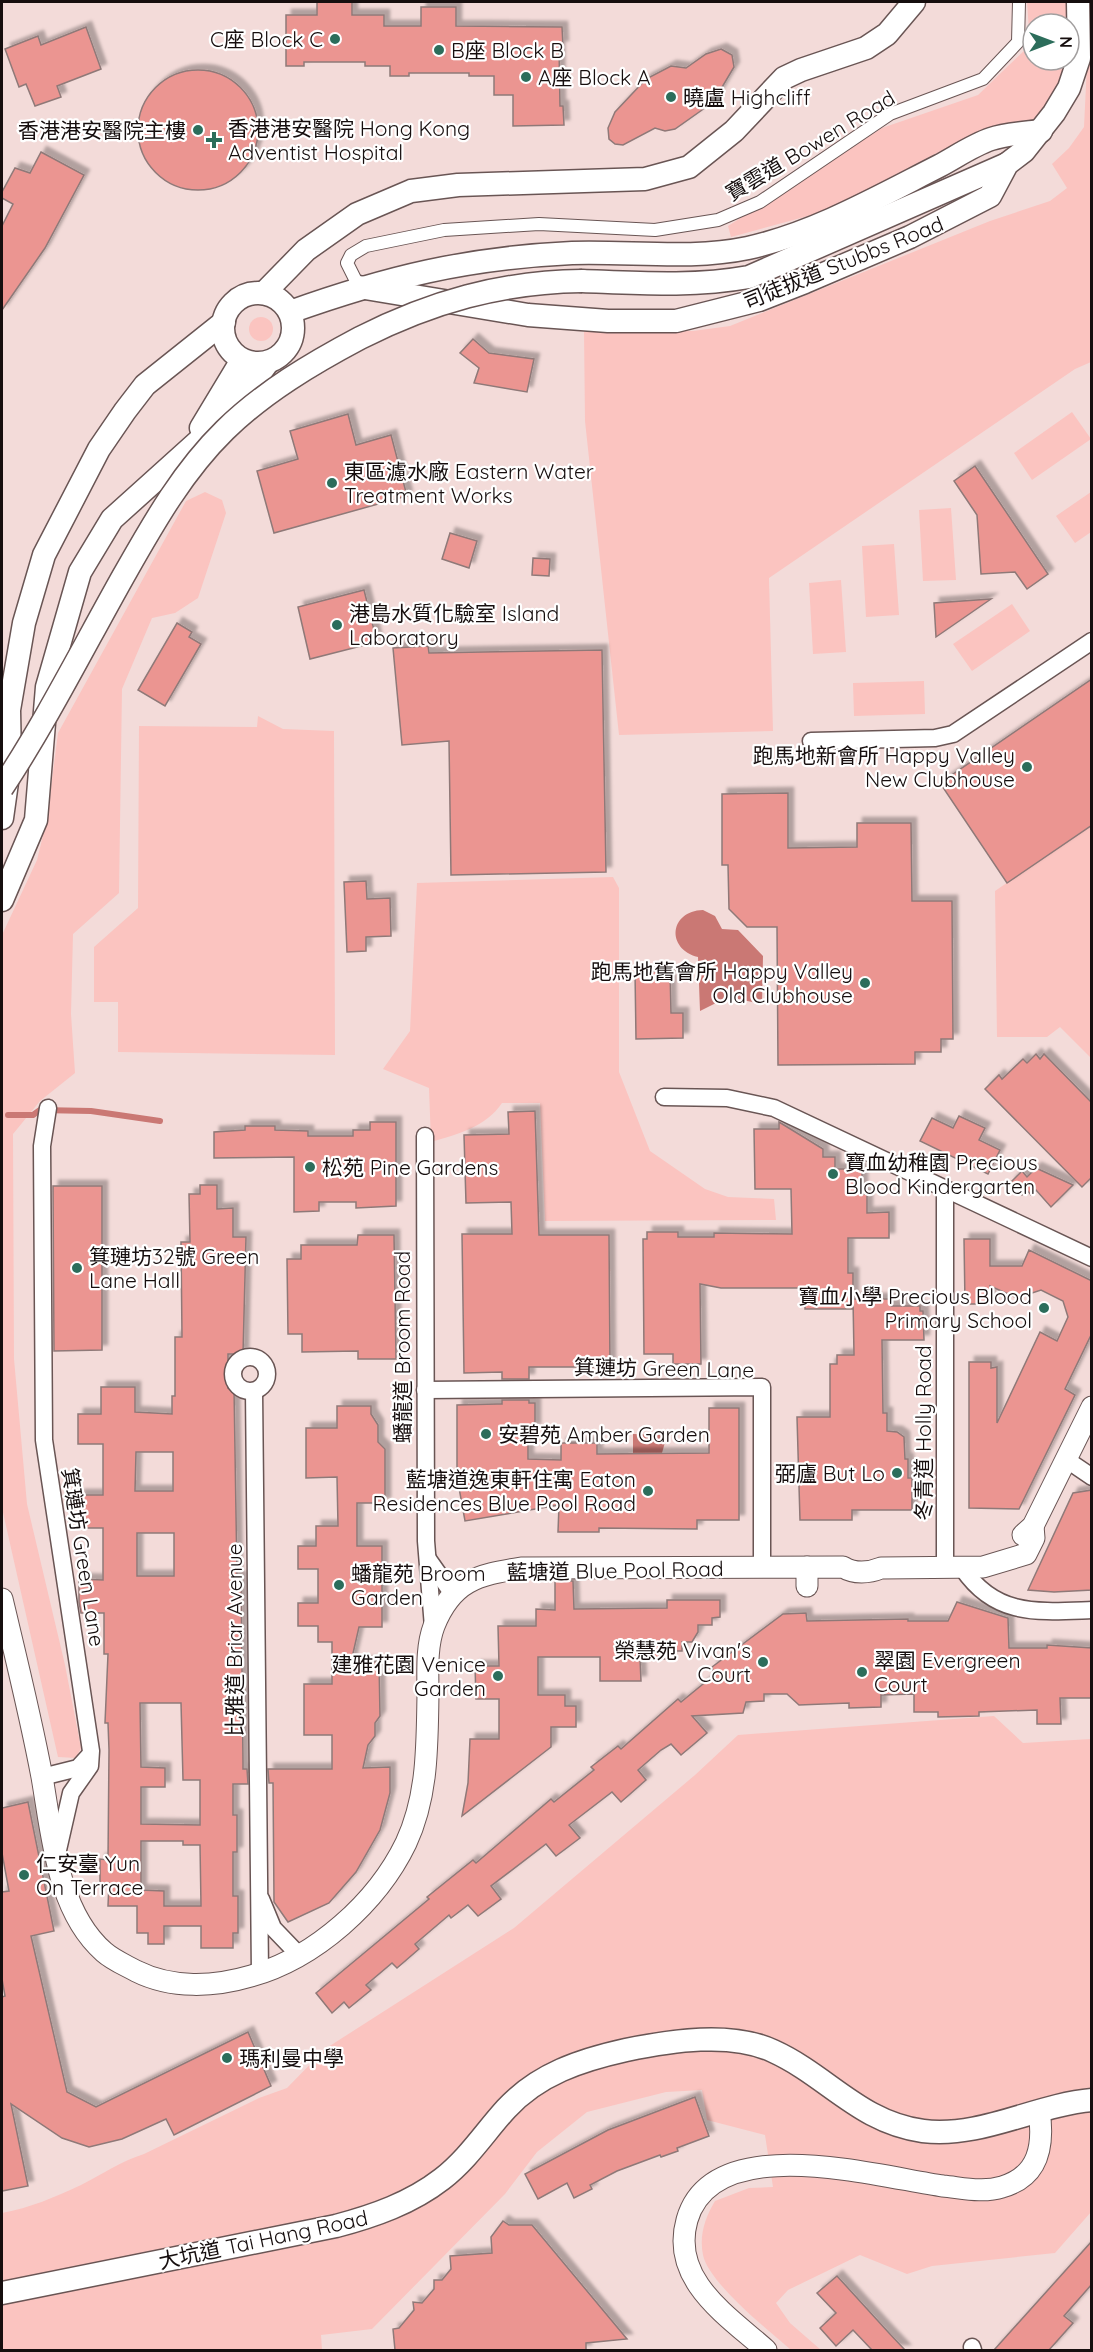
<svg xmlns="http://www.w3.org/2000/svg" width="1093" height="2352" font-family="Quicksand,'Noto Sans TC',sans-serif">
<defs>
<filter id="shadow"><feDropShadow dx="5.5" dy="-5.5" stdDeviation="1.5" flood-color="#0004"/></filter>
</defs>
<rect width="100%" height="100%" fill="#f3dbd9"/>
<g fill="#fbc4c0">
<polygon points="1027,2 1071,2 1069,24 1033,24 1033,60 1069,60 1066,79 1039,120 983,129 826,211 731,237 728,226 882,128 978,95 1030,45"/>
<polygon points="1090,2 1091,362 1075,369 769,578 773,731 619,735 585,421 584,332 693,331 730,326 990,221 1050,201 1067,188 1052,164 1069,148 1084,127"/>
<circle cx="261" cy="329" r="12"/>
<polygon points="1072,412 1091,439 1032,480 1014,453"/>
<polygon points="205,492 222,500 226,513 198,598 175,613 152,618 122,689 119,893 73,934 71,1014 75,1073 40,1101 13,1134 14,1359 27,1504 65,1665 81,1748 76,1758 58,1757 2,1508 2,935 37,860 47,819 58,733 186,501"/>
<polygon points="1091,492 1091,532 1075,543 1056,516"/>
<polygon points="951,508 956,580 923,581 919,510"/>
<polygon points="894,544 899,615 866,617 862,546"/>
<polygon points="841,580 846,652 813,654 809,583"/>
<polygon points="1012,604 1030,631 972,671 953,644"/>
<polygon points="924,681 925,714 854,716 853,683"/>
<polygon points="258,716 283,729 334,731 335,1055 118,1052 118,1002 94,1002 94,947 138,908 139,726 257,727"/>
<polygon points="1091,825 1091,1058 1060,1027 1047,1037 997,1037 995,891"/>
<path d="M 613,877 L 619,888 L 619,1072 L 650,1151 L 705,1189 L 728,1197 L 774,1199 L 776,1220 L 545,1221 L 540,1103 L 502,1103 C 486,1127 458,1134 431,1142 L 429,1088 L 383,1069 L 410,1031 L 417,883 Z"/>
<path d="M 994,1716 L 1023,1743 L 1091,1739 L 1091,2212 L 1055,2253 L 932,2266 L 907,2274 L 860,2255 L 788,2290 L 776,2303 L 790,2323 L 821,2350 L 791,2350 C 769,2331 708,2282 703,2255 C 699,2235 705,2218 715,2201 L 749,2188 L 773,2187 L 765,2135 L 707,2120 L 702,2090 L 666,2092 L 587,2112 L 537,2152 L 505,2194 L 372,2329 L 321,2335 L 322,2350 L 2,2350 L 2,2213 C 30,2208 55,2197 81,2185 C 103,2174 121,2161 144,2154 L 259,2098 L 287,2088 L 325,2049 L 514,1928 L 695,1775 L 738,1735 Z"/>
</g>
<g fill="#ca7874">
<path d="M 703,910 L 715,916 L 722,929 L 738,930 L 763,956 L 762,1004 L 728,997 L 700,1011 L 698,957 C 666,949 669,911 703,910 Z"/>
<polygon points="633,1434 667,1435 662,1453 633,1453"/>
</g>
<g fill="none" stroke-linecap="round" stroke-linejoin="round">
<polyline stroke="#ca7874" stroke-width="6" points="8,1115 33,1115 40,1110 91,1111 160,1121"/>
</g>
<g fill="#eb9591" stroke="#8f7978" stroke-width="1.5" fill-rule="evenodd" filter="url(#shadow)">
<polygon points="317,2 352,2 352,15 384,15 384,26 421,26 421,7 456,7 456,26 562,27 563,46 559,46 560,106 563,106 564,125 513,126 513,95 494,95 494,76 469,76 469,73 409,73 409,76 390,76 390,66 365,66 365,62 304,62 304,66 286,66 286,15 317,15"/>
<polygon points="86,27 101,69 57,86 61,97 35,106 26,84 19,87 5,49 38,36 41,45"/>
<polygon points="721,49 732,55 734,67 718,94 702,110 675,129 665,131 655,128 623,145 615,144 609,139 608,128 615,112 646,79 671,66 686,68 706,54"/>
<circle cx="198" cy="130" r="60"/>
<polygon points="41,152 84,175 45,248 2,310 2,226 13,204 2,198 2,192 15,168 30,173"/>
<polygon points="473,339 489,353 534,359 527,392 474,383 479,368 460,353"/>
<polygon points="348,414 356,445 391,435 407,496 274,533 257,471 298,459 290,431"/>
<polygon points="975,466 1048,574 1027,589 1015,572 981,574 977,515 954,481"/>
<polygon points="450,533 477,541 469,568 442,559"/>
<polygon points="533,558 550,559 549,576 532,575"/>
<polygon points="364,590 377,642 310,659 298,607"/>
<polygon points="991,599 936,637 934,603"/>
<polygon points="177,623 192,632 189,637 201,644 165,706 138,690"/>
<polygon points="428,646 429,653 602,650 606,872 451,875 449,741 402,745 393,648"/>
<polygon points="1092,679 1092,825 1007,883 940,783"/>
<polygon points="788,793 788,848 857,847 857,823 911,823 912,901 952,901 953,1039 941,1039 941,1052 915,1052 915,1064 778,1065 777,927 747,927 729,909 728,865 722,865 722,794"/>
<polygon points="366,881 367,899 390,898 391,936 366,937 366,951 347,952 344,882"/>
<polygon points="670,971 671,1013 683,1013 683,1038 636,1039 635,972"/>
<polygon points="1036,1054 1040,1059 1044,1054 1092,1103 1092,1177 1082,1187 985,1089 999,1075 1002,1079 1023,1059 1027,1063"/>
<polygon points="535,1111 539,1235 609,1235 610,1367 529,1367 529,1379 502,1379 502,1372 464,1373 462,1234 512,1234 511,1202 466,1203 464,1135 509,1134 508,1112"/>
<polygon points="959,1116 985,1128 979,1140 1000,1150 988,1174 920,1141 932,1118 953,1128"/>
<polygon points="370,1122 396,1122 396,1206 356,1208 356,1202 319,1202 319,1211 294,1212 294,1157 214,1158 214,1132 245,1130 245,1126 275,1126 275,1130 308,1131 308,1136 353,1136 353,1130 370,1130"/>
<polygon points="779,1122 823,1149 823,1157 835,1157 835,1169 862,1169 862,1194 867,1194 867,1213 889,1212 889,1238 848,1238 848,1273 853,1273 853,1309 805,1309 805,1288 721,1288 700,1284 701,1364 673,1364 673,1354 644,1354 643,1239 647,1239 647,1232 678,1232 678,1237 714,1237 714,1233 792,1234 791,1189 755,1189 754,1129 779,1129"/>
<polygon points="1036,1168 1073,1185 1051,1207 1036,1190 1031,1195 1027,1190 1022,1195 1010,1183 1022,1171 1027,1177"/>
<path d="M 200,1185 L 217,1185 L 217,1209 L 233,1208 L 233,1237 L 246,1237 L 243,1354 L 228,1354 L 228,1388 L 234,1388 L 237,1577 L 241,1577 L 243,1762 L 243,1769 L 247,1769 L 248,1784 L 233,1784 L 233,1815 L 237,1815 L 237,1852 L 233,1852 L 233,1896 L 238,1896 L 238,1933 L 233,1933 L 233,1948 L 201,1948 L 201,1926 L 164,1926 L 164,1944 L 148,1944 L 148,1933 L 137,1933 L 137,1906 L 108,1906 L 109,1883 L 100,1883 L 100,1859 L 108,1860 L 109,1750 L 108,1723 L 105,1723 L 108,1654 L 104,1654 L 104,1613 L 81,1613 L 79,1602 L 79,1579 L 103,1580 L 103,1528 L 79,1528 L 79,1495 L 103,1495 L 103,1444 L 78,1444 L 78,1414 L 101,1414 L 101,1387 L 135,1387 L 135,1412 L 172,1414 L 172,1396 L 175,1396 L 175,1337 L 182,1337 L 181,1242 L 190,1242 L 189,1194 L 200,1194 ZM 136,1452 L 173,1452 L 173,1491 L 135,1491 ZM 137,1533 L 174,1533 L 174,1576 L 137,1576 ZM 140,1703 L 181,1703 L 183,1780 L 200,1780 L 200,1825 L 141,1824 L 141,1787 L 165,1787 L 165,1768 L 141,1767 ZM 141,1841 L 183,1841 L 183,1845 L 200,1845 L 201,1906 L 164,1906 L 164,1891 L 141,1890 Z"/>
<polygon points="53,1186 102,1186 102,1350 54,1351"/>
<polygon points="358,1235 394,1235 396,1359 358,1359 358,1351 302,1352 302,1334 288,1334 287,1259 301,1259 301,1245 357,1245"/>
<polygon points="964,1239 990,1239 990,1266 1022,1266 1029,1250 1092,1281 1092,1333 1065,1389 1075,1395 1019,1509 969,1508 969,1362 991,1362 991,1368 997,1367 997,1423 1040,1332 1057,1341 1068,1317 1063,1301 1041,1290 1017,1298 990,1286 990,1304 965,1304"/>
<polygon points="853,1299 891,1299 891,1306 920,1306 920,1311 923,1311 924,1340 882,1340 883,1413 887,1413 887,1431 897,1432 904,1437 905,1459 908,1459 908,1478 912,1478 912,1510 852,1510 852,1520 800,1520 797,1417 830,1417 830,1364 837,1364 837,1355 854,1355"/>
<polygon points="502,1400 529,1400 529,1403 535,1403 535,1429 528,1429 528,1459 561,1460 561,1443 597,1443 597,1454 709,1453 709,1408 739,1408 739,1520 697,1520 697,1529 599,1528 599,1532 558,1532 559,1505 465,1521 457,1477 457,1405 497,1404 502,1404"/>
<polygon points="337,1406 371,1406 371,1414 378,1425 378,1442 385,1449 385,1503 357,1503 357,1546 382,1546 382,1627 359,1627 351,1662 379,1662 380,1716 375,1723 375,1736 368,1745 363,1768 390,1767 390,1793 380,1830 356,1872 329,1903 288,1922 274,1902 273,1783 269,1783 268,1769 332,1769 332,1735 304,1735 304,1684 332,1684 332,1642 318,1642 318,1626 298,1626 298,1603 318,1603 318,1569 298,1569 298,1546 316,1546 316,1526 338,1526 337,1477 306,1478 306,1428 337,1428"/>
<polygon points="1092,1490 1092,1590 1054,1592 1028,1590 1073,1493"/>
<polygon points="555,1581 573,1581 574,1609 667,1608 667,1600 720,1600 720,1617 712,1618 712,1625 698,1625 698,1632 692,1642 682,1642 682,1651 670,1651 670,1659 640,1659 641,1681 600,1681 600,1657 538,1657 538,1695 565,1695 565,1706 576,1706 576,1727 551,1727 551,1747 462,1816 468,1783 470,1739 499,1739 499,1699 476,1699 475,1666 499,1666 498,1626 536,1626 536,1609 555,1610"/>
<polygon points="957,1602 1008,1618 1009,1648 1047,1648 1047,1645 1092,1648 1092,1698 1060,1698 1061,1724 1037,1724 1037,1710 979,1712 979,1716 938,1717 938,1712 914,1712 914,1694 881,1695 881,1707 849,1708 849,1703 799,1705 787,1694 764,1694 764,1701 746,1702 743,1713 692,1716 707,1733 681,1755 671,1744 661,1750 638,1770 646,1780 621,1802 612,1792 569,1825 580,1838 556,1856 546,1844 491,1886 501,1899 478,1916 468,1905 451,1918 449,1915 415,1944 419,1949 397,1968 392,1963 366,1985 371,1990 349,2008 344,2002 332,2013 316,1993 429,1899 427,1897 473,1860 476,1863 551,1799 554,1802 594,1770 591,1767 618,1746 621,1749 678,1699 681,1702 714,1675 712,1667 783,1614 806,1613 807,1621 908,1619 908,1621 948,1621"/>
<polygon points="28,1802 54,1931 31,1936 67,2092 96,2107 248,2032 271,2086 174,2135 166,2119 122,2139 89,2147 62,2138 11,2104 28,2186 2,2191 2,1997 5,1996 2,1979 2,1892 9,1891 2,1853 2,1808"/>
<polygon points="695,2097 709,2136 677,2148 678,2151 661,2157 660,2155 617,2171 590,2185 592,2189 574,2198 567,2183 538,2199 525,2174 608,2130"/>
<polygon points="503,2221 509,2225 532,2225 627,2339 586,2343 586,2350 395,2350 393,2329 399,2328 414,2310 413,2302 422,2303 434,2289 434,2280 442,2280 451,2269 450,2256 492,2253 491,2237"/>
<polygon points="1092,2241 1092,2284 1064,2316 1073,2323 1049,2350 994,2350"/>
<polygon points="837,2276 889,2333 905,2350 872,2350 853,2330 836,2346 820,2328 836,2313 817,2293"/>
</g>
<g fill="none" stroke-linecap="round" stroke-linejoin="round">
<g stroke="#695554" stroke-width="14">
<polyline id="pedestrian" points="359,287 347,263 351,255 366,246 444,230 539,224 655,230 718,220 760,202 890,114 983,79 1018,42 1019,2"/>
</g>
<g stroke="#695554" stroke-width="19">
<g id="minor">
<polyline points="811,741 935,738 953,734 1092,641"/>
<polyline points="664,1097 727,1098 774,1108 1092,1258"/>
<polyline points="48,1108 42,1146 44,1440 91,1751 90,1766 71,1793 58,1850"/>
<polyline points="425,1136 426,1541 433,1627"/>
<polyline points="945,1190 945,1568"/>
<circle cx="250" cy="1374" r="17"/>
<polyline points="425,1390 762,1387 762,1568"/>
<polyline points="254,1391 260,1974"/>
<polyline points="1067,1460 1092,1477"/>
<polyline points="428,1559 452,1593"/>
<path d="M 963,1569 C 996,1617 1038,1612 1092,1610"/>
<polyline points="42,1777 78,1768 89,1756"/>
<polyline points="261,1899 273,1928 298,1954"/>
<polyline points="972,2347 973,2350"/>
</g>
</g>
<g stroke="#695554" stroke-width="23">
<g id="tertiary">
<polyline points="1023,1535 1033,1526 1092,1407"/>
<polyline points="807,1586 807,1567"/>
<path d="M 2,1599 C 16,1658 31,1718 42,1777 C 52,1834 57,1911 104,1952 C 113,1960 125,1965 136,1971 C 172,1989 214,1987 251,1976 C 315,1958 377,1903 406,1843 C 428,1796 427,1746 428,1695 C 428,1673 426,1647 434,1626 C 452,1581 477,1575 521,1568 L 843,1567 C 854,1574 869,1573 881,1568 L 983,1567 L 1026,1554 L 1034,1538 L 1033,1526"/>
<path d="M 766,2350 C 728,2316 670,2280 687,2220 C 713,2129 878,2177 943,2186 C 963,2188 983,2193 1002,2187 C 1040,2176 1044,2144 1039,2111"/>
</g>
</g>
<g stroke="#695554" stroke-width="25">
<g id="secondary">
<path d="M 582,281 C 638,283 693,287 749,277 L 1007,164"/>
<polyline points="359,287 528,315 608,321 676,321 759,300 805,282 910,237 990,196 1007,164 1024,151 1054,113 1069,88 1079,58 1078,2"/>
<circle cx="258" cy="328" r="35"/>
<polyline points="264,293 306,250 357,214 411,191 458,185 645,179 689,167 734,131 784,78 801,70 866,48 887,34 914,2"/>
<path d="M 290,312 C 388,277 467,258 572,253 C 630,251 691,260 748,248 C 815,233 878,197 939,166 C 956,157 973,145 991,139 C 1006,134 1025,133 1041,131"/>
<polyline points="201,428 242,360"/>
<polyline points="2,818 10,761 9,710 24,623 44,555 99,449 125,411 145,385 224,322"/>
<polyline points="2,900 36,820 47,687 80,572 112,519 232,411 268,362"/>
<path d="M 2,2293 L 336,2226 C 374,2216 411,2203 442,2179 C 468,2159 485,2132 506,2109 C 538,2074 581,2060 626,2050 C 670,2041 731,2031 773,2051 C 828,2076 859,2122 923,2131 C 982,2138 1035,2105 1092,2100"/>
</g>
</g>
<use href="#pedestrian" stroke="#fff" stroke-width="12"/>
<use href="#minor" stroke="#fff" stroke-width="16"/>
<use href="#tertiary" stroke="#fff" stroke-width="21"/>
<use href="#secondary" stroke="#fff" stroke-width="22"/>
<g stroke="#695554" stroke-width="25" stroke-linecap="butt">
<path id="secondary-bridge" d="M 2,788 C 47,720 84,646 124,575 C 153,524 182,472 225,430 C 264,392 311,364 360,338 C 431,302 501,282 582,281"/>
</g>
<use href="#secondary-bridge" stroke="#fff" stroke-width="22"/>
</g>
<g fill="#2c6d5b" stroke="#fff" stroke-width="2">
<circle cx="335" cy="39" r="6"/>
<circle cx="439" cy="50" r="6"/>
<circle cx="526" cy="77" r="6"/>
<circle cx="671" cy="97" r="6"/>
<circle cx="198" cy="130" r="6"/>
<path d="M211 131h6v6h6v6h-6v6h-6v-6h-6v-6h6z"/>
<circle cx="332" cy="483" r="6"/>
<circle cx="337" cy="625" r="6"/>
<circle cx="1027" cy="767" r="6"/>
<circle cx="865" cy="983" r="6"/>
<circle cx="310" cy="1167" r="6"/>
<circle cx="833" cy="1174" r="6"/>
<circle cx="77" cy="1268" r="6"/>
<circle cx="1044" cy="1308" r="6"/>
<circle cx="486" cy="1434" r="6"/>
<circle cx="897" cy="1473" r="6"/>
<circle cx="648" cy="1491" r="6"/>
<circle cx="339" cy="1585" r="6"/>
<circle cx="763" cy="1662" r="6"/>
<circle cx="862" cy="1672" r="6"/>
<circle cx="498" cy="1676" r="6"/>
<circle cx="24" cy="1875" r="6"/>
<circle cx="227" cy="2058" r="6"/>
</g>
<g text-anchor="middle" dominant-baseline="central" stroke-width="4.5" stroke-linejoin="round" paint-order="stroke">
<g font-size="21" fill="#160e0e" stroke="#fff" text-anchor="start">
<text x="323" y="39" text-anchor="end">C座 Block C</text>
<text x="451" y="50">B座 Block B</text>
<text x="538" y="77">A座 Block A</text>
<text x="683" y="97">曉盧 Highcliff</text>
<text x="228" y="128">香港港安醫院 Hong Kong<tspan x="228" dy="24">Adventist Hospital</tspan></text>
<text x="186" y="130" text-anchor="end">香港港安醫院主樓</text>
<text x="344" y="471">東區濾水廠 Eastern Water<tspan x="344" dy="24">Treatment Works</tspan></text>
<text x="349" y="613">港島水質化驗室 Island<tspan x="349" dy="24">Laboratory</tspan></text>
<text x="1015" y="755" text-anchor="end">跑馬地新會所 Happy Valley<tspan x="1015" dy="24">New Clubhouse</tspan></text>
<text x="853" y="971" text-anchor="end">跑馬地舊會所 Happy Valley<tspan x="853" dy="24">Old Clubhouse</tspan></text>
<text x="845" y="1162">寶血幼稚園 Precious<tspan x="845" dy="24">Blood Kindergarten</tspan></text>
<text x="322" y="1167">松苑 Pine Gardens</text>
<text x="89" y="1256">箕璉坊32號 Green<tspan x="89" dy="24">Lane Hall</tspan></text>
<text x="1032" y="1296" text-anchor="end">寶血小學 Precious Blood<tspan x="1032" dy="24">Primary School</tspan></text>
<text x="498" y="1434">安碧苑 Amber Garden</text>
<text x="885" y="1473" text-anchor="end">弼廬 But Lo</text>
<text x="636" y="1479" text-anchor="end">藍塘道逸東軒住寓 Eaton<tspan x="636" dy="24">Residences Blue Pool Road</tspan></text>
<text x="351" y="1573">蟠龍苑 Broom<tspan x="351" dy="24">Garden</tspan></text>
<text x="751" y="1650" text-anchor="end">榮慧苑 Vivan's<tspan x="751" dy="24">Court</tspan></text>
<text x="874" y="1660">翠園 Evergreen<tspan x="874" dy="24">Court</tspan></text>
<text x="486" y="1664" text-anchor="end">建雅花園 Venice<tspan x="486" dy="24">Garden</tspan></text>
<text x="36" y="1863">仁安臺 Yun<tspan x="36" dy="24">On Terrace</tspan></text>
<text x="239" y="2058">瑪利曼中學</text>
</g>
<g font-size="21" fill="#160e0e" stroke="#fff">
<text transform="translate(810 145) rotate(-31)">寶雲道 Bowen Road</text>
<text transform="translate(843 262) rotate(-22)">司徒拔道 Stubbs Road</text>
<text transform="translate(402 1347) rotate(-90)">蟠龍道 Broom Road</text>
<text transform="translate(664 1368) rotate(1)">箕璉坊 Green Lane</text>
<text transform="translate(923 1433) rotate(-90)">冬青道 Holly Road</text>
<text transform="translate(84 1557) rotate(81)">箕璉坊 Green Lane</text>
<text transform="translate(615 1570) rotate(-1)">藍塘道 Blue Pool Road</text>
<text transform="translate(234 1640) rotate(-90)">比雅道 Briar Avenue</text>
<text transform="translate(263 2239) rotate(-12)">大坑道 Tai Hang Road</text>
</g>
</g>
<rect width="1093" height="2352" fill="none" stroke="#160e0e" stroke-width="6"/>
<g transform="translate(1051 42) rotate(90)"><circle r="28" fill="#ffffff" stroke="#a29f9f" stroke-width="1.5"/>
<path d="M0-4.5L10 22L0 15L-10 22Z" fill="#2c6d5b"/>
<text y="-9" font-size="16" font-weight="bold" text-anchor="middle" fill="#160e0e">N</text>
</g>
</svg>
